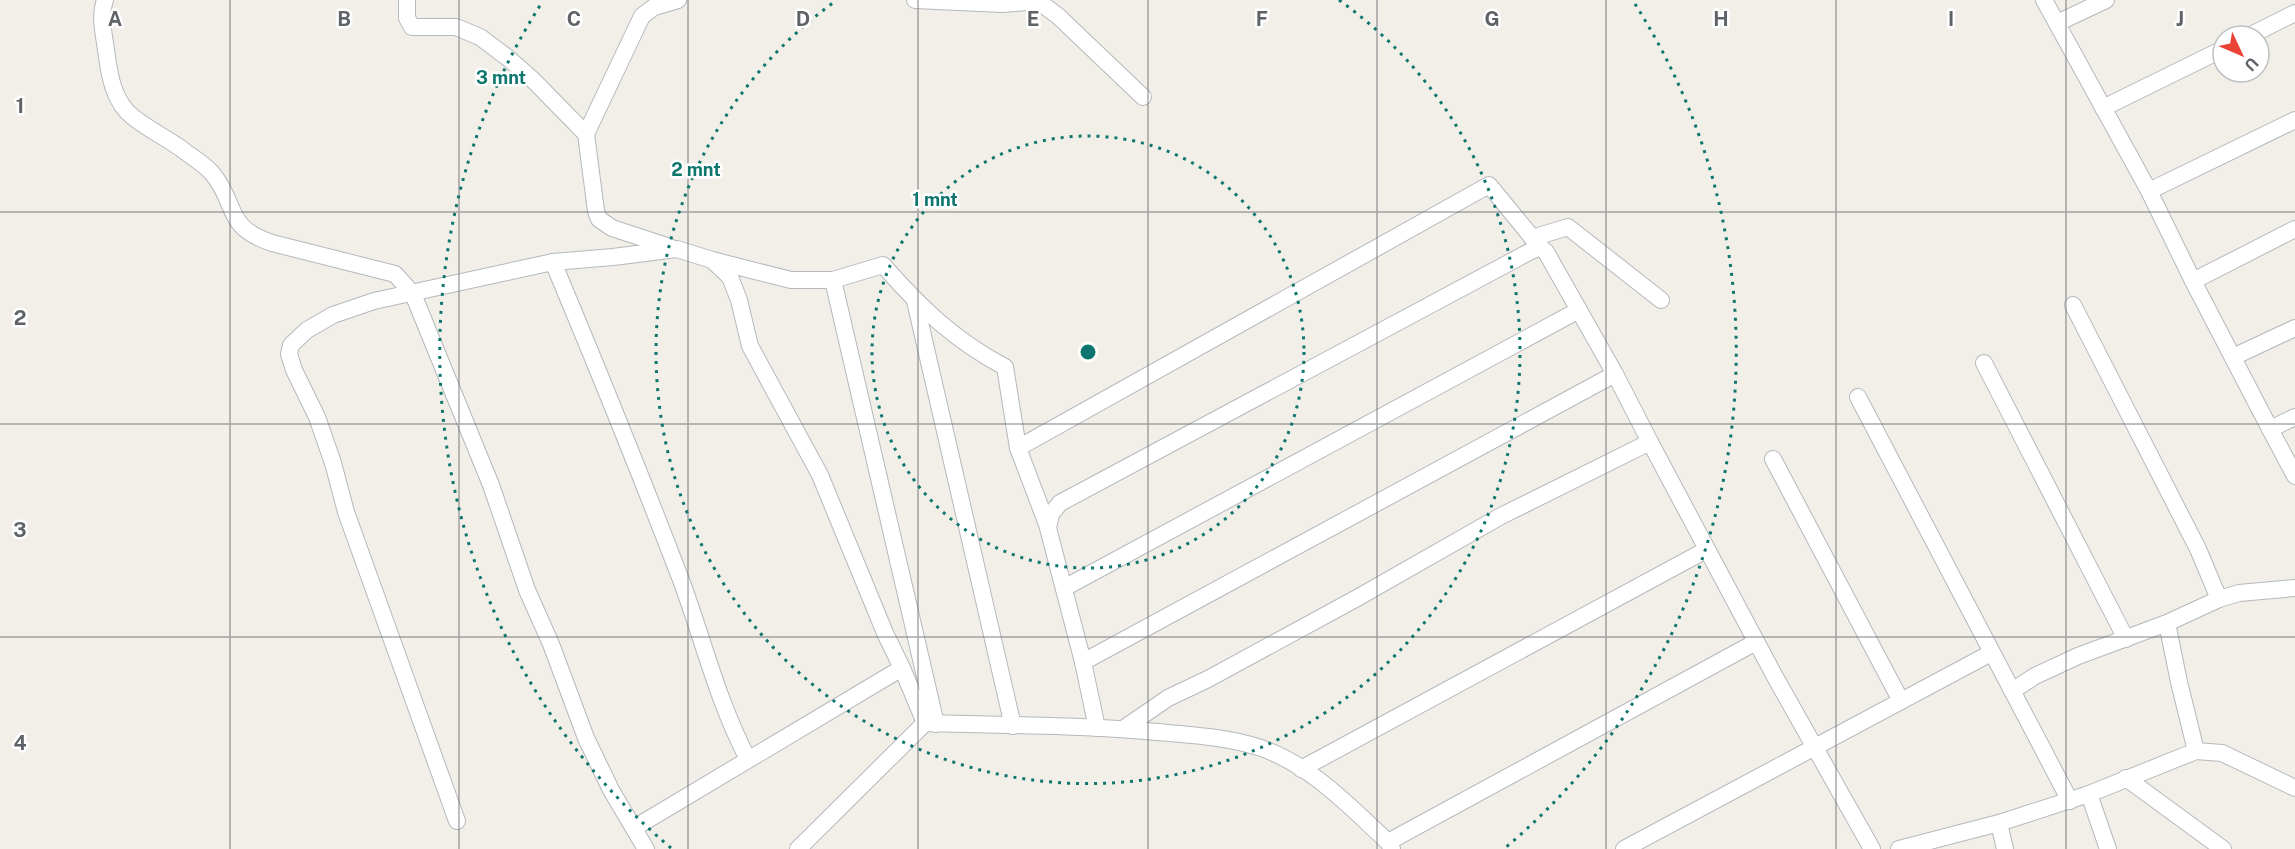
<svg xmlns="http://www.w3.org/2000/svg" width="2295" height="849" font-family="'Public Sans',sans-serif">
<rect width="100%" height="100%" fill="#f1efe8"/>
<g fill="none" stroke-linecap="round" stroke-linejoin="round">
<g stroke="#b5b8bc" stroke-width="18">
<g id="minor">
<path d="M 105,0 C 99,16 104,34 106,50 C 109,73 113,102 133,117 C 149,130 169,139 187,153 C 195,159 205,165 212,173 C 239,206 223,226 272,243 L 395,274 L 413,294 L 491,485 L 527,590 L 551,644 L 586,738 L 611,790 L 646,849"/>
<polyline points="407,0 407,18 412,27 456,27 480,37 508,58 533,80 586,134 596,211 599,219 612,228 670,247"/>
<polyline points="915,0 1003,4 1038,1 1058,16 1143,97"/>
<polyline points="2044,0 2149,191 2193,281 2270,429"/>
<polyline points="2057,23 2106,0"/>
<polyline points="2249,36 2295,13"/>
<polyline points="2103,108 2223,49"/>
<polyline points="586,134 642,16 654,7 678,0"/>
<polyline points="2149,191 2295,120"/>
<polyline points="1532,238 1568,227 1661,300"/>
<path d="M 712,260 L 791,280 L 833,280 L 883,265 C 920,307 955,341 1005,367 L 1018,448"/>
<path d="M 553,262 C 597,367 640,473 681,580 C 703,639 718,703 748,759"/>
<polyline points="833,280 936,724"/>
<polyline points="2193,281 2295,229"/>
<polyline points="915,301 1013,726"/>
<polyline points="2073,305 2198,549 2219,599"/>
<polyline points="2233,357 2295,328"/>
<polyline points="1984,363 2126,639"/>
<polyline points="1858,397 2070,801"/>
<polyline points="2295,417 2270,429 2295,476"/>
<polyline points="1773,459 1901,701"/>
<polyline points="1048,527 1018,448 1489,185 1540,247"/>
<polyline points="1064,588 1579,310"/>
<polyline points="2167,623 2179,682 2196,751"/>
<polyline points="1083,662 1615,374"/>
<polyline points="2012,691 2035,676 2078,656 2167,623 2219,599 2239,593 2295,588"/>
<polyline points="1097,728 1083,662 1048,528 1051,514 1060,503 1529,252 1540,247 1546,252 1615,374 1650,442"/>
<polyline points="1123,729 1168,698 1208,679 1357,598 1501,516 1650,442 1774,675 1872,849"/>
<polyline points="1301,769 1706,550"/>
<polyline points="2126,778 2223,849"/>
<polyline points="2089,794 2196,751 2222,753 2295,788"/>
<polyline points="457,821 346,512 333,463 317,417 294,370 289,354 291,345 307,330 333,315 374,301 553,262 613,257 677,249 712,260 730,277 739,300 750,346 820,475 885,633 902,668 925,723"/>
<polyline points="1999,823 2005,849"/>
<polyline points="634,828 902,668"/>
<polyline points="1388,842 1756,642"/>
<path d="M 798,849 L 925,723 C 1002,725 1080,725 1157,732 C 1192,735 1227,737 1261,748 C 1311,765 1350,807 1388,842 L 1392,849"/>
<polyline points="1624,849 1991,653"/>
<polyline points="1899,849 1999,823 2089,794 2108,849"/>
</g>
</g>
<use href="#minor" stroke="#fff" stroke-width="16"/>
</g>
<path fill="none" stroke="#5f6368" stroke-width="1.5" stroke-opacity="0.55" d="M 230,0 L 230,849M 459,0 L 459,849M 688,0 L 688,849M 918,0 L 918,849M 1148,0 L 1148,849M 1377,0 L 1377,849M 1606,0 L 1606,849M 1836,0 L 1836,849M 2066,0 L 2066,849M 0,212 L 2295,212M 0,424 L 2295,424M 0,637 L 2295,637"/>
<g fill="none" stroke="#0f766e" stroke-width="3" stroke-dasharray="3 6">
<circle cx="1088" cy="352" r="216"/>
<path d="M1339 0A432 432 0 1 1 837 0"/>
<path d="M671 848A648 648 0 0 1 541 4M1635 4A648 648 0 0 1 1505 848"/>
</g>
<g font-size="20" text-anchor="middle" font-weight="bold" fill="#5f6368" stroke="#fff" stroke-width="5" stroke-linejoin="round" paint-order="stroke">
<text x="115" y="26">A</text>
<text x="344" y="26">B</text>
<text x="574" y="26">C</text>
<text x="803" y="26">D</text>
<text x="1033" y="26">E</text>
<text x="1262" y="26">F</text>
<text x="1492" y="26">G</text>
<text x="1721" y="26">H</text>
<text x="1951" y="26">I</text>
<text x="2180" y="26">J</text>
<text x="20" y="113">1</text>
<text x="20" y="325">2</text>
<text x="20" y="537">3</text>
<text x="20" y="750">4</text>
</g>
<circle cx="1088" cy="352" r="9" fill="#0f766e" stroke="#fff" stroke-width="3"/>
<g font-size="18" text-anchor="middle" font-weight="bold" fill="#0f766e" stroke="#fff" stroke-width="5" stroke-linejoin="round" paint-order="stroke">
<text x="501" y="84">3 mnt</text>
<text x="696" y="176">2 mnt</text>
<text x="935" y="206">1 mnt</text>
</g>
<g transform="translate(2241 54) rotate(134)"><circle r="28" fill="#ffffff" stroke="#bfc1c3" stroke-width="1.5"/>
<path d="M0-4.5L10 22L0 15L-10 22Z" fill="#ea4335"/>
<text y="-9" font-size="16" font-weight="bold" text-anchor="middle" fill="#5f6368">U</text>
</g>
</svg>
